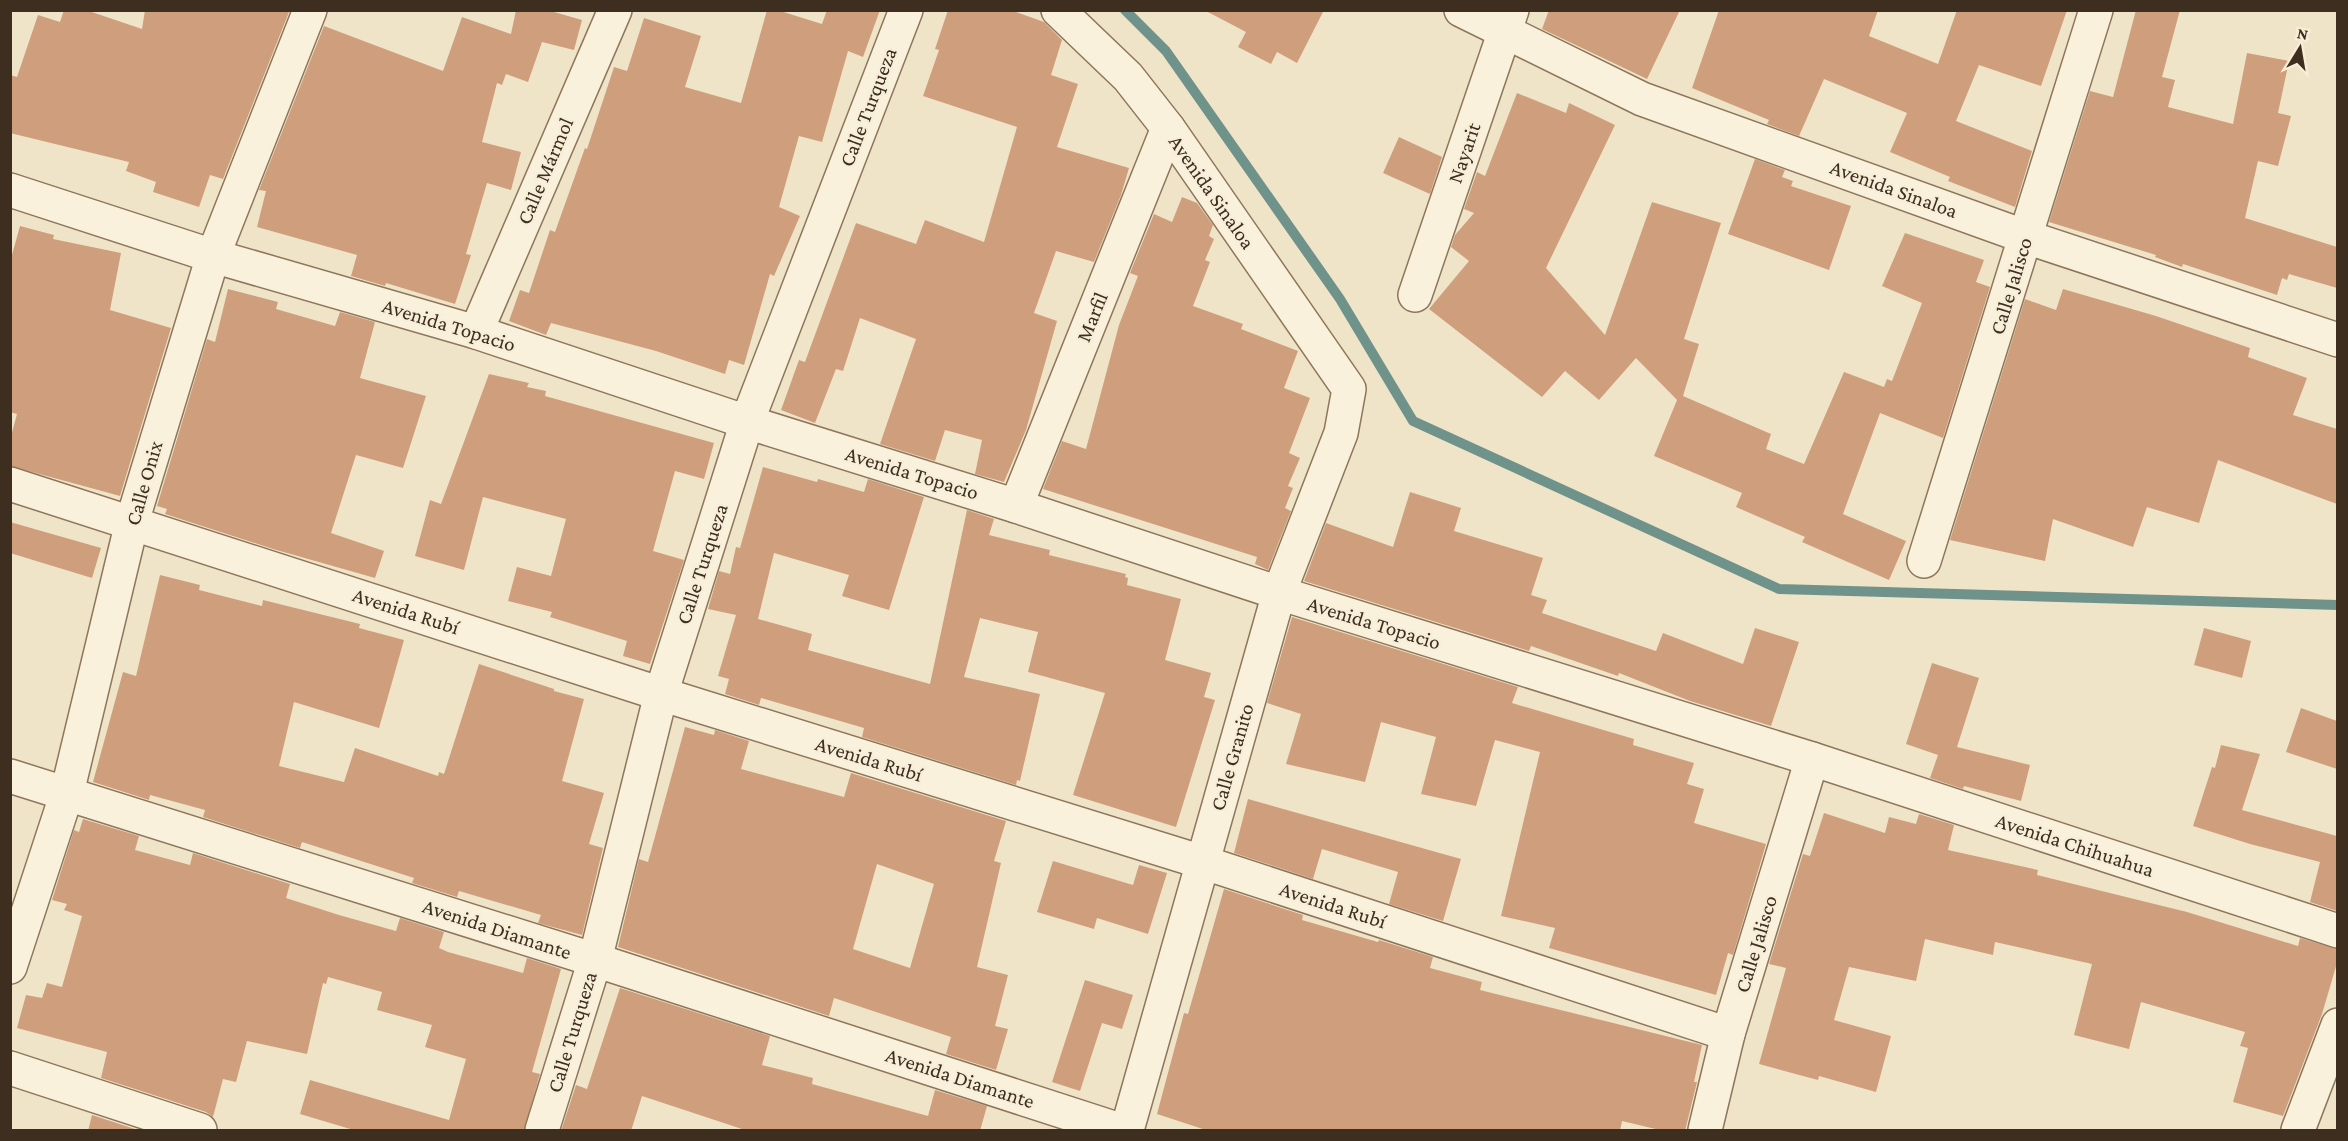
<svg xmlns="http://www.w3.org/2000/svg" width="2348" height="1141" font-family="'Crimson Pro',serif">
<rect width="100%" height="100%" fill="#f0e4c8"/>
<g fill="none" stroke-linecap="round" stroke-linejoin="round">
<polyline stroke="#6f938a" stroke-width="10" points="1125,10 1166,51 1340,299 1413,421 1779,589 2338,605"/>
</g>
<g fill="#cf9f7d" fill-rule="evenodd">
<polygon points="64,10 86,10 142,29 145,10 284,10 289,12 223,179 210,175 199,207 153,192 156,182 126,171 129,162 10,133 10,75 17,77 38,15 60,22"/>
<polygon points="516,10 547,10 582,20 574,50 542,42 528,82 506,74 502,85 497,83 482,142 521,152 511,190 487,183 466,254 471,255 455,304 386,283 385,286 351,276 357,255 257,227 266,191 259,190 324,26 443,71 462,17 511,34"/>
<polygon points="767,10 777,10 822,24 827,10 880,10 863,57 848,51 822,142 799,136 779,207 800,216 774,276 770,274 744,365 729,360 725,374 656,351 551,323 546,335 509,321 520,290 529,293 550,230 555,232 585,148 587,149 614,67 627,71 644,18 701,36 685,87 741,103"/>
<polygon points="948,10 1010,10 1044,22 1062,40 1051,75 1078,84 1057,147 1129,168 1121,195 1094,262 1056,251 1034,313 1057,321 1026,430 1004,482 975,474 982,440 945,430 935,461 880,444 916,339 860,318 843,371 836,369 815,423 781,410 799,360 805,362 856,223 916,244 925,220 984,242 1017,127 923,96 939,50 935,49"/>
<polygon points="1204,10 1324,10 1297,63 1277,52 1271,64 1238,47 1246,32"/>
<polygon points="1549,10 1680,10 1647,79 1542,29"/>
<polygon points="1719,10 1878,10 1869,36 1938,64 1957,10 2067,10 2041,86 1979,65 1956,121 2032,151 2015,207 1948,181 1950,177 1890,152 1907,113 1824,79 1799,136 1767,124 1769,120 1692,88"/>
<polygon points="2136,10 2180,10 2162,77 2175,80 2168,107 2233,124 2247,53 2289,61 2278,113 2291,116 2278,166 2258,161 2245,218 2337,247 2337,288 2289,274 2287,280 2282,278 2277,295 2183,264 2182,267 2155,257 2156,255 2049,222 2090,91 2113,97"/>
<polygon points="1517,93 1566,113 1569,103 1615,125 1546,268 1605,335 1652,202 1721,223 1684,339 1699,344 1683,396 1771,434 1766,449 1804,464 1844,372 1884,387 1887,379 1892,381 1922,303 1882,286 1905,233 1984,260 1976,282 1990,287 1943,438 1880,413 1843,514 1906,541 1889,580 1802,542 1805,537 1736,507 1742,493 1654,456 1677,400 1636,358 1599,400 1565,371 1542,397 1429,309 1469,261 1451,247 1455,235 1474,213 1464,209 1477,172 1485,176"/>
<polygon points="1399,137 1442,157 1430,194 1383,173"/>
<polygon points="1755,159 1785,170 1782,177 1793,181 1791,186 1851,206 1829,270 1728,234"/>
<polygon points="1182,197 1197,203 1213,225 1209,236 1214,239 1205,260 1210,262 1193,306 1243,324 1241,329 1298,351 1284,388 1310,398 1289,453 1300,458 1288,486 1293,488 1285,508 1291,511 1268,570 1255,564 1257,557 1043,489 1062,441 1086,449 1119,325 1138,276 1130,273 1154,214 1172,222"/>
<polygon points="20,226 54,235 53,239 121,253 110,310 171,328 120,496 10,466 10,440 17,414 10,412 10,262"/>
<polygon points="228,289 278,302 276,309 335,326 340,312 375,322 360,378 426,396 403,468 356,455 331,533 384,551 375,578 273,549 165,514 167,509 157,506 207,339 215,342"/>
<polygon points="2063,289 2156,316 2250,348 2248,357 2307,378 2293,415 2337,429 2337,504 2218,460 2199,523 2147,507 2133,547 2053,519 2045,561 1950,540 2025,299 2056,310"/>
<polygon points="489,374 529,383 527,387 546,391 545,396 714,443 704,479 675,471 653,551 684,560 650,664 623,656 627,641 550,617 552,612 508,601 517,567 551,576 566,519 483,497 464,570 415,556 430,500 441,504"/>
<polygon points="763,467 817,482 818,479 864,492 868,479 924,497 889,610 842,596 849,575 774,553 758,619 812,634 808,650 930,684 967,510 994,519 989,535 1050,550 1049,555 1126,574 1125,577 1128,578 1127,585 1181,599 1165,660 1211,673 1204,697 1215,700 1176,827 1073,795 1105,693 1028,672 1038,632 980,618 964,677 1040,694 1020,781 1017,780 1016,785 862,737 864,728 761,698 759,705 725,694 729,679 718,676 736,615 708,609 719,571 730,574 736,547 740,548"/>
<polygon points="1410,492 1461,508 1454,531 1543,558 1531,595 1547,600 1542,613 1656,651 1663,633 1743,664 1755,628 1799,642 1771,726 1690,701 1619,673 1618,676 1531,646 1529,651 1304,581 1326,523 1393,547"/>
<polygon points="10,522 101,548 92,578 10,553"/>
<polygon points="160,575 200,585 199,590 262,606 263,600 360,624 359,628 404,640 379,728 294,702 279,766 344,782 355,748 438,776 439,772 444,774 479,664 554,689 554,691 584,699 562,781 604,793 589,844 603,848 582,935 538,923 541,915 459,891 457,897 412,883 414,878 302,842 300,848 203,817 205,810 150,795 149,800 93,782 123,672 136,676"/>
<polygon points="1292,617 1518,687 1512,703 1634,739 1633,745 1694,763 1687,784 1704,789 1694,823 1766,844 1733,955 1728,953 1716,995 1549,948 1555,928 1501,916 1540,752 1495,740 1476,806 1421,794 1436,737 1381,722 1365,782 1286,764 1301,714 1267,703"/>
<polygon points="2204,628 2251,641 2242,678 2194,665"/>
<polygon points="1932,663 1979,678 1957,747 2030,765 2021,801 1964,786 1963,789 1930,778 1938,755 1906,744"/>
<polygon points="2301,708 2337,721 2337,769 2286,752"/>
<path d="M 685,727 L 714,735 L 715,730 L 749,741 L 741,769 L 844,797 L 851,773 L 1006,821 L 994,861 L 1001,863 L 977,967 L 1008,975 L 995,1026 L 1008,1029 L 996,1070 L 946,1054 L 951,1037 L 834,998 L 829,1016 L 618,947 L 639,859 L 648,862 ZM 877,864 L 934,884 L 910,968 L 853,949 Z"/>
<polygon points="2221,745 2260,754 2242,810 2337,836 2337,911 2310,902 2320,862 2250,844 2193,826 2212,767 2215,768"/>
<polygon points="1248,799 1461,859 1443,921 1389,904 1398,872 1322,849 1313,879 1234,853"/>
<polygon points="1824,813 1885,833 1889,817 1916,824 1919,814 1954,825 1948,850 2038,870 2037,875 2187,912 2298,946 2300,938 2337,949 2337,963 2322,1014 2283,1116 2233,1102 2248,1048 2240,1046 2245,1032 2141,1002 2129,1049 2074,1035 2092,964 1995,942 1993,955 1925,939 1916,981 1849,967 1834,1020 1891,1036 1876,1092 1819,1076 1818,1080 1759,1064 1786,968 1769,964 1803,854 1810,856"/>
<polygon points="83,819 139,836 135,850 190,865 193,853 290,884 286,898 339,915 396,931 400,918 444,932 439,948 448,952 523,973 527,958 561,969 532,1072 540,1074 524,1131 357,1131 300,1114 310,1080 449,1120 466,1059 425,1047 432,1025 377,1010 382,992 328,977 326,984 323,983 307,1054 247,1041 236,1082 223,1079 213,1117 206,1112 101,1078 107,1052 17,1028 26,995 42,998 47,983 62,987 82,916 64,910 67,904 52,900 74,830 79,832"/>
<polygon points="1053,861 1133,885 1139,865 1167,873 1148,934 1097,918 1094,929 1037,912"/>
<polygon points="1224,889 1303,915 1302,920 1378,942 1379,940 1433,957 1430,968 1482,982 1480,990 1702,1045 1694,1082 1697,1082 1685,1131 1664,1131 1622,1121 1620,1131 1209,1131 1157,1114 1184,1013 1188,1014"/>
<polygon points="1085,980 1133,995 1122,1029 1102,1023 1080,1091 1052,1082"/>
<polygon points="620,988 770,1036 762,1065 813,1078 812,1084 928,1116 935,1090 987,1106 980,1131 748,1131 642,1096 631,1131 561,1131 576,1085 587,1089"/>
<polygon points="92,1115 141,1131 88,1131"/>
</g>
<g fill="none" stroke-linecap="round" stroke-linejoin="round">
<g stroke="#8d765c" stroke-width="36">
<g id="minor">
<polyline points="1058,10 1128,77 1168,128 1349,389 1341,433 1279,593 1127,1130"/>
<polyline points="1461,10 1642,99 2026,237 2338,340"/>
<polyline points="10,190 213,256 476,332 747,422 1016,506 1279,593 1812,759 2338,931"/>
<polyline points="1415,295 1512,10"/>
<polyline points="476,332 615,10"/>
<polyline points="10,484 661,694 1202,862 1728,1034"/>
<polyline points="1016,506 1168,128"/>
<polyline points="1924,561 2096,10"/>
<polyline points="10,776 595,960 1120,1130"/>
<polyline points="10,967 67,793 132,522 213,256 310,10"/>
<polyline points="10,1068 200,1130"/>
<polyline points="542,1130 595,960 661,694 747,422 906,10"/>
<polyline points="1705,1130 1728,1034 1812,759"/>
<polyline points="2298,1130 2338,1025"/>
</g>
</g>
<use href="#minor" stroke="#faf1dc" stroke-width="33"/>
</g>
<g text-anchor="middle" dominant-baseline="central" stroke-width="4.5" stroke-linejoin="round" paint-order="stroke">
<g font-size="21" fill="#3d2e20" stroke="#f7eed8">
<text transform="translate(868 107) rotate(-69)">Calle Turqueza</text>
<text transform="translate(1464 153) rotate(-71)">Nayarit</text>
<text transform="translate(545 171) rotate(-67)">Calle Mármol</text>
<text transform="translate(1894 189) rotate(20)">Avenida Sinaloa</text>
<text transform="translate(1212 192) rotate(55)">Avenida Sinaloa</text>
<text transform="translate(2011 286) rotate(-73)">Calle Jalisco</text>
<text transform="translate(1092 317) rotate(-68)">Marfil</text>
<text transform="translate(449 325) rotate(17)">Avenida Topacio</text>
<text transform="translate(912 473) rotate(17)">Avenida Topacio</text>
<text transform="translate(144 483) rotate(-74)">Calle Onix</text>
<text transform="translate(702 564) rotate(-72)">Calle Turqueza</text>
<text transform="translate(406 611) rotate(18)">Avenida Rubí</text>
<text transform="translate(1374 623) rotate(17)">Avenida Topacio</text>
<text transform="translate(1232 757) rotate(-74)">Calle Granito</text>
<text transform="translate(869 759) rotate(17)">Avenida Rubí</text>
<text transform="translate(2075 845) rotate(18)">Avenida Chihuahua</text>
<text transform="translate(1333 905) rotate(18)">Avenida Rubí</text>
<text transform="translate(497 929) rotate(18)">Avenida Diamante</text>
<text transform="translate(1756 944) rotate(-73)">Calle Jalisco</text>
<text transform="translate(572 1032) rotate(-73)">Calle Turqueza</text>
<text transform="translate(960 1078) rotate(18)">Avenida Diamante</text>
</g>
</g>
<rect width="2348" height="1141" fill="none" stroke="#3d2e20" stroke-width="24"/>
<g transform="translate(2300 48) rotate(11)" stroke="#f7eed8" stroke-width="4.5" paint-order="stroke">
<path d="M0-4.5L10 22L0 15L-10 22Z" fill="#3d2e20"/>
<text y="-9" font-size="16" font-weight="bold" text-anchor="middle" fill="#3d2e20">N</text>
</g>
</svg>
